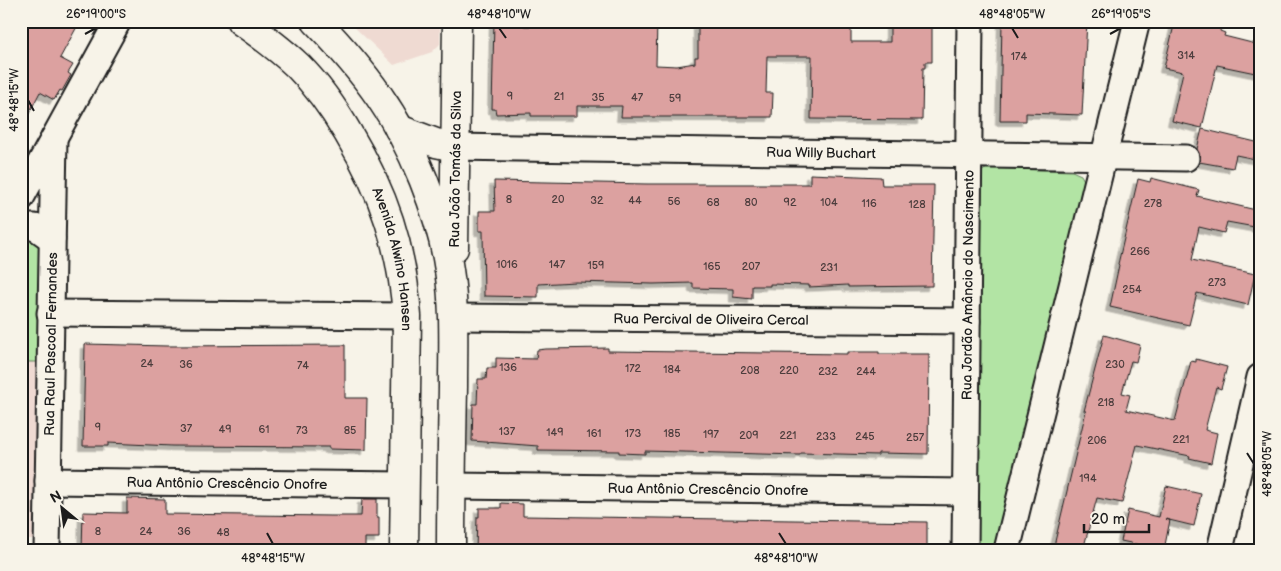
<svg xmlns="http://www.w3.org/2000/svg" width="1281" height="571" font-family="'Balsamiq Sans',sans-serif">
<defs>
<filter id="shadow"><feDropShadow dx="-4.5" dy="4.5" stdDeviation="0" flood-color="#0004"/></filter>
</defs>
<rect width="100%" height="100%" fill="#f7f3e8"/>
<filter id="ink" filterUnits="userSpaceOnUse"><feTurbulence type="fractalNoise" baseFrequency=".02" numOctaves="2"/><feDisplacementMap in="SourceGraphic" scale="10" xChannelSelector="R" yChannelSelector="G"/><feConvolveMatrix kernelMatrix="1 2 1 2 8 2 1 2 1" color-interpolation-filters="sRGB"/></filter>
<g filter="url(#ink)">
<g fill="#efdad2">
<polygon points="348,21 440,21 440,44 432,52 394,65"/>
<polygon points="21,362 38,362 37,539 21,539"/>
</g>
<g fill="#b2e4a4" stroke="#678060">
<polygon points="987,168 1072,171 1081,175 1086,184 1001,550 970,550 978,174"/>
<polygon points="31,238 37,241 40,247 38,362 21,362 21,243 24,241"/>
</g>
<g fill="#dca1a0" stroke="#1c1c1c" filter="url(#shadow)">
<polygon points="21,21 80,21 60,58 73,65 68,73 71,75 62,91 60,90 54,100 40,92 21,129"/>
<polygon points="494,21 524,21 524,26 582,27 582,21 657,21 656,65 677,66 695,63 695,57 698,57 698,21 773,21 773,28 813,27 813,21 851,21 851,42 890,42 890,21 932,21 932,62 925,62 925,68 923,68 922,120 811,119 812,56 767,56 766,93 773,93 772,117 621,117 622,106 577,106 577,116 531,116 531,113 496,114 495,109 492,109"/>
<polygon points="1002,21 1087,21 1082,115 1026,113 1026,121 1000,121"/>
<polygon points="1175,21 1222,21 1220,31 1225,33 1224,36 1260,45 1260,74 1217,65 1202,128 1172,121 1183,72 1164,68"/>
<polygon points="1202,129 1260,143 1260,160 1236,155 1233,168 1199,162 1200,158 1197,149"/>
<polygon points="810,174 881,177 882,185 934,185 932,286 848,287 848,285 809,287 809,285 770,284 770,286 752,286 752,299 733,297 733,289 693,288 693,283 653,284 576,282 538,284 538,297 484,296 483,231 479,231 479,211 495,211 494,181 647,184 810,184"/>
<polygon points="1151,178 1199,190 1197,196 1260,211 1260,228 1227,222 1224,233 1199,227 1192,260 1255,274 1248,305 1197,293 1189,325 1110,307 1119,265 1118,264 1138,179 1150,182"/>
<polygon points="1104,335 1140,345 1136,362 1131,361 1122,393 1130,395 1126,410 1175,421 1191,361 1196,362 1196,359 1227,367 1221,389 1216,387 1205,430 1217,433 1211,463 1189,458 1190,456 1137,445 1122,503 1097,498 1083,550 1053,550 1086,411 1084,411"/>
<polygon points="85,344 167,346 345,345 345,398 367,398 366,450 329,449 329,447 172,446 108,443 108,446 83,446"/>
<polygon points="608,348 608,351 847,354 847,352 879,352 879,354 929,354 928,454 878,453 878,455 801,453 800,455 645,451 645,454 619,453 619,451 538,450 538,446 472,441 473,404 477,404 478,379 486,379 487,368 496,368 496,358 536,359 537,350 546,349"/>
<polygon points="1166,486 1201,494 1194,526 1165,519 1170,520 1164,550 1121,541 1128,510 1159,517"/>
<polygon points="127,498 165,499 165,514 332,516 361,516 362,499 377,499 377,517 379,517 379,538 365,538 365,550 82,550 83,512 127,513"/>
<polygon points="501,503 523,504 523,516 927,522 927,550 476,550 477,517 479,517 479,508 501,508"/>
</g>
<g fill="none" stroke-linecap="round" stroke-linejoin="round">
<g stroke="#1c1c1c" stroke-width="29">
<g id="street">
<path id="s1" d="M 455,147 L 1186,158"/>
<polyline points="21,198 118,21"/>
<polyline points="21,227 35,227 52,239"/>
<polyline points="50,313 407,316"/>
<path id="s2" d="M 453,317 L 967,321"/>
<path id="s3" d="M 48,481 L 405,485"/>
<path id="s4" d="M 452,486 L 965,492"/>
<path id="s5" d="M 47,550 L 54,138"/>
<path id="s6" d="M 965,550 L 970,21"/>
<polyline points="1007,550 1137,21"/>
<polyline points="1220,550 1260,377"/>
</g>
</g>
<g stroke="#1c1c1c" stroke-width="31">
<g id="secondary">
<path id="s7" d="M 241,21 C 261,35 281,50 298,66 C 318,86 334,109 348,133 C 384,193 402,247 407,316 L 404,550"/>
<path d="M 316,21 C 339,45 361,70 379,96 C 412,143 441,214 449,270 C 455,309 453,348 453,387 C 452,442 451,496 451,550"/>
<polyline points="399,129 436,143 455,147"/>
<path id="s8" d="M 454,248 L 457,21"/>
</g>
</g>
<use href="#street" stroke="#f7f3e8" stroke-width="25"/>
<use href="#secondary" stroke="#f7f3e8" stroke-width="28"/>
</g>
</g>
<path fill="none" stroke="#1c1c1c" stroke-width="2" d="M 499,28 L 506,38M 1012,28 L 1018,38M 85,34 L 96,28M 1110,34 L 1121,28M 28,100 L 34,111M 1247,453 L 1254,464M 267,533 L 273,544M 779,533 L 786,544"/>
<g text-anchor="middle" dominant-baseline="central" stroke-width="4" stroke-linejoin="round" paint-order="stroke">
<g font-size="11" fill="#4c3d3d">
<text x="1186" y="55">314</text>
<text x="1019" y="56">174</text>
<text x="510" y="96">9</text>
<text x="559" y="96">21</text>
<text x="598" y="97">35</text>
<text x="637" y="97">47</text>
<text x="675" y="98">59</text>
<text x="509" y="199">8</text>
<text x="558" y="199">20</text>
<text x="597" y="200">32</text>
<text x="635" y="200">44</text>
<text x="674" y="201">56</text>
<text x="713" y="202">68</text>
<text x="751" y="202">80</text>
<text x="790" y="202">92</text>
<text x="829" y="202">104</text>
<text x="869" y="203">116</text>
<text x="1153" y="203">278</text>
<text x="917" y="204">128</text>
<text x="1140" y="251">266</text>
<text x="507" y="264">1016</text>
<text x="557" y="264">147</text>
<text x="596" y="265">159</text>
<text x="712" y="266">165</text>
<text x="751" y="266">207</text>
<text x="829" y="267">231</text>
<text x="1217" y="282">273</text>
<text x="1132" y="289">254</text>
<text x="147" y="363">24</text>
<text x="186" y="364">36</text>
<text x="1115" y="364">230</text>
<text x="303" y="365">74</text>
<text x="508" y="367">136</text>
<text x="633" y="368">172</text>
<text x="672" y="369">184</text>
<text x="750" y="370">208</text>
<text x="789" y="370">220</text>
<text x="828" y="371">232</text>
<text x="866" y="371">244</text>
<text x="1106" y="402">218</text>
<text x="98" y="427">9</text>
<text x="186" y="428">37</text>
<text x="225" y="429">49</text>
<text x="264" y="429">61</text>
<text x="302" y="430">73</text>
<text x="350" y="430">85</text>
<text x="507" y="431">137</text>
<text x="555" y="432">149</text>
<text x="594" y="433">161</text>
<text x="633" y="433">173</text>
<text x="672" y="433">185</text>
<text x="711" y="434">197</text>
<text x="749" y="435">209</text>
<text x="788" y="435">221</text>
<text x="826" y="436">233</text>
<text x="865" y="436">245</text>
<text x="915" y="437">257</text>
<text x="1181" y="439">221</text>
<text x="1097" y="440">206</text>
<text x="1088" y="478">194</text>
<text x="98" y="531">8</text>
<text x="146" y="531">24</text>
<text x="184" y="531">36</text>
<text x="223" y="532">48</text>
</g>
<g font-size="14" fill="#1c1c1c" stroke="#f7f3e8">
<text stroke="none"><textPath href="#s1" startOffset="366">Rua Willy Buchart</textPath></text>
<text stroke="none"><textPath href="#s8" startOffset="79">Rua João Tomás da Silva</textPath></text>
<text stroke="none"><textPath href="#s7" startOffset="292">Avenida Alwino Hansen</textPath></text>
<text stroke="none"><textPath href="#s6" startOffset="265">Rua Jordão Amâncio do Nascimento</textPath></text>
<text stroke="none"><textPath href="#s2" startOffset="258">Rua Percival de Oliveira Cercal</textPath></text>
<text stroke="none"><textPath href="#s5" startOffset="206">Rua Raul Pascoal Fernandes</textPath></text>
<text stroke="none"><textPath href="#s3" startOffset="179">Rua Antônio Crescêncio Onofre</textPath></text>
<text stroke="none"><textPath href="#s4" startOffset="256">Rua Antônio Crescêncio Onofre</textPath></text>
</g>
</g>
<rect width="1281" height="571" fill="none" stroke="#f7f3e8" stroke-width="55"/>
<g transform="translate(62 508) rotate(331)" stroke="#f7f3e8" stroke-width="4" paint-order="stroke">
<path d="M0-4L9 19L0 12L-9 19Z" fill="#1c1c1c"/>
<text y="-8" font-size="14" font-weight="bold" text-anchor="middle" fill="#1c1c1c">N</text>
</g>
<path d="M1084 524v8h65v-8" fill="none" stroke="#1c1c1c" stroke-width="2.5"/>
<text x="1091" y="524" font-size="15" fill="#1c1c1c" stroke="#f7f3e8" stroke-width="4" paint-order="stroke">20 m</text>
<rect x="28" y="28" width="1226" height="516" fill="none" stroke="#1c1c1c" stroke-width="2"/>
<g font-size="12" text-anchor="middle" fill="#1c1c1c">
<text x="96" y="18">26°19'00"S</text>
<text x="499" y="18">48°48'10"W</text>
<text x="1012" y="18">48°48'05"W</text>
<text x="1121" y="18">26°19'05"S</text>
<text transform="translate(14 100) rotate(-90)" y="4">48°48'15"W</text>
<text transform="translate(1267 464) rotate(-90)" y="4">48°48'05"W</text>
<text x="273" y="562">48°48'15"W</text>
<text x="786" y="562">48°48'10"W</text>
</g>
</svg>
